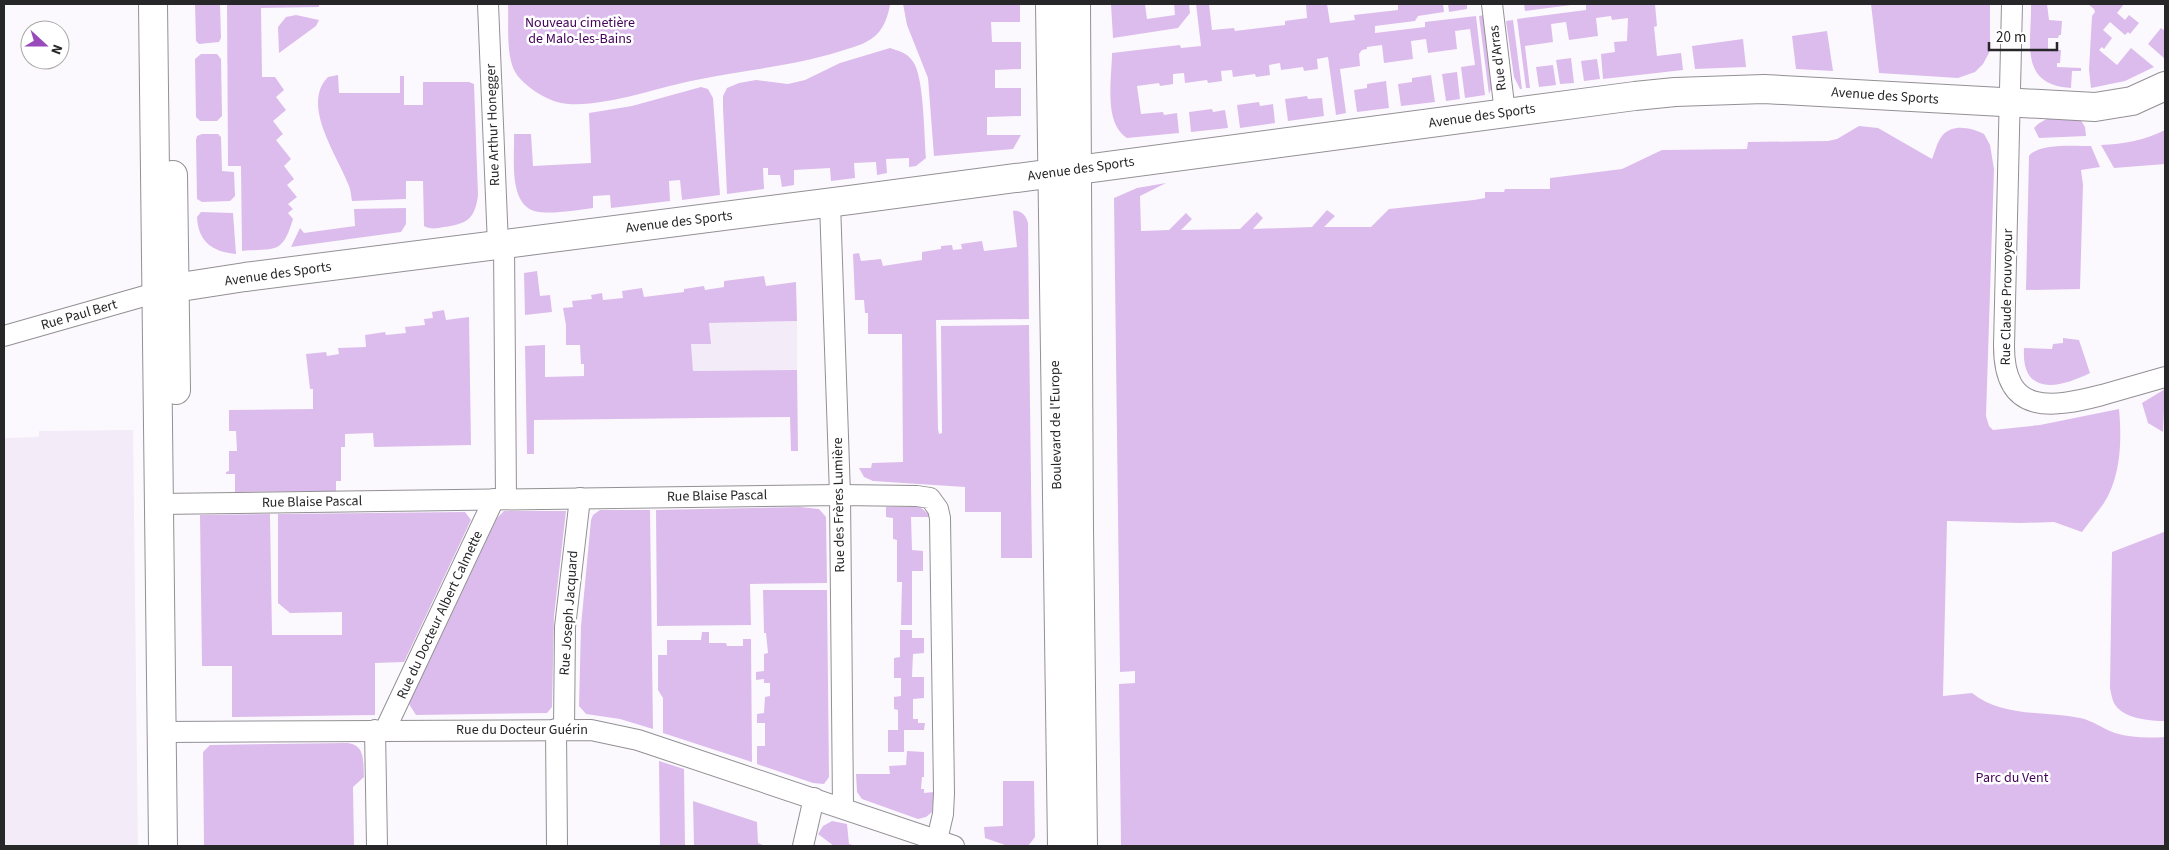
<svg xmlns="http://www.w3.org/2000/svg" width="2169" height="850" font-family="'Source Sans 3',sans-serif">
<rect width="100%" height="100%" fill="#fcf9fe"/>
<g fill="#f3ebf7">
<polygon points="797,321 797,370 693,371 691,344 711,343 709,323"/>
<polygon points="133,430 138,846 4,846 4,438 39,437 39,431"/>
</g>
<g fill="#dcbcec">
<polygon points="195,4 220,4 221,38 219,42 199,44 196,41"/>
<path d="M 227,4 L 319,4 L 319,7 L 261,8 L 262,77 L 275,77 L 284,90 L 276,97 L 286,110 L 273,121 L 283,134 L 276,140 L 291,159 L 284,166 L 294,179 L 287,185 L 297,197 L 288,204 L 293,209 L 288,213 L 293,219 C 282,255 276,248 242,251 L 241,166 L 228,166 Z"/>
<path d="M 508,4 L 890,4 L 890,5 C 887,21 881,35 866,42 C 859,46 849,48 841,51 C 794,66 744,70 696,80 C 659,87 596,110 561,103 C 546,100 526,87 517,75 C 505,59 509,23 508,4 Z"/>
<polygon points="903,4 1020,4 1020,22 991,22 992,42 1021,42 1021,69 995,70 995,88 1021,88 1021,116 987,117 987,135 1021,135 1013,149 934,156 928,78 907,25"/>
<polygon points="1111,4 1145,4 1147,19 1175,15 1174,4 1189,4 1190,13 1178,28 1113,38"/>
<path d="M 1196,4 L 1209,4 L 1212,30 L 1234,28 L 1235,31 L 1285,25 L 1285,21 L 1307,18 L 1306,4 L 1327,4 L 1330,23 L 1355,20 L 1354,15 L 1398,10 L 1398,5 L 1443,4 L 1444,12 L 1418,16 L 1415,21 L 1375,26 L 1375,33 L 1425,27 L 1425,22 L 1476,16 L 1485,95 L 1465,98 L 1461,67 L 1475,65 L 1470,29 L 1455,31 L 1457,49 L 1428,53 L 1426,39 L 1411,41 L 1413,59 L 1384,63 L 1382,45 L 1367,47 L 1367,49 L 1362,50 L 1359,54 L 1360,66 L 1340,69 L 1346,113 L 1336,115 L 1328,57 L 1317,59 L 1318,69 L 1304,71 L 1303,67 L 1281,70 L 1280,63 L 1269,65 L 1270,75 L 1256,77 L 1255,74 L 1233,77 L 1232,70 L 1221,71 L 1222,81 L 1208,83 L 1207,80 L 1185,83 L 1184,73 L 1173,74 L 1173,84 L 1160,86 L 1159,83 L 1137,86 L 1141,114 L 1163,112 L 1164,115 L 1177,113 L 1179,133 L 1127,138 C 1103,123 1112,77 1112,53 L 1180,45 L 1181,48 L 1201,46 Z"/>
<polygon points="1448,4 1467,4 1467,9 1449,12"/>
<polygon points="1524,4 1579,4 1525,11"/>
<polygon points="1586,4 1655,4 1657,26 1654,27 1657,56 1681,53 1683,70 1603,79 1601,54 1615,52 1614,42 1627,41 1628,18 1612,20 1611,16 1596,18 1598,36 1569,40 1566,22 1551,24 1553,42 1525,46 1530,88 1526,88 1517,19 1586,10"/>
<polygon points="1871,4 1990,4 1990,51 1983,64 1975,72 1958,78 1879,73"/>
<path d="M 2031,4 L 2047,4 L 2049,20 L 2062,21 L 2061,35 L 2059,35 L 2058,38 L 2048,38 L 2048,49 L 2061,50 L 2060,63 L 2057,63 L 2057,67 L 2081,68 L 2081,71 L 2072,71 L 2071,88 C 2018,85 2032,42 2031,4 Z"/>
<polygon points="2088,4 2124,4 2117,13 2125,20 2129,15 2139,23 2130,34 2128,32 2125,35 2110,22 2103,30 2112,38 2104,49 2102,47 2099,50 2117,65 2131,48 2154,67 2125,81 2091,88 2089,70 2092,16 2095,12 2094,9"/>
<polygon points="296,15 319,20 316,26 279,53 278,27 286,17"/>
<polygon points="1485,15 1493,84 1489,94 1479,16"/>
<polygon points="1513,20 1522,89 1520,89 1514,77 1506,21"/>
<polygon points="2161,28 2165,31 2165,59 2148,44"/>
<polygon points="1827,31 1833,71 1796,69 1792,36"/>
<polygon points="1743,39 1746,67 1695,69 1692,46"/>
<path d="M 890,48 C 900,51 910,54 915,65 C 924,84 924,135 926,158 L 916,166 L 909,167 L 909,158 L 886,159 L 887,173 L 877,175 L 876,162 L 854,163 L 855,178 L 831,181 L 830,168 L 794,170 L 794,185 L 782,187 L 780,175 L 768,175 L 768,168 L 763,168 L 764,189 L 727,194 L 723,108 L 723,96 L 727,88 L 739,83 L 756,80 L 788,84 L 805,80 L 840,63 Z"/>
<polygon points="201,54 217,54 221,59 222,116 217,121 200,121 196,117 195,59"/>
<polygon points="1571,58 1574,83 1560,84 1556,60"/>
<polygon points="1597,59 1600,79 1584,81 1581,61"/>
<polygon points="1553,65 1556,85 1539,87 1536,67"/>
<polygon points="1457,72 1460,99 1446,101 1442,74"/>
<path d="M 338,75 L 339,93 L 400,93 L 400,76 L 404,76 L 404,105 L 423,105 L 423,82 L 469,82 L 474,84 L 478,195 C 475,219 467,224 444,227 C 437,228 431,230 424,226 L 423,181 L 406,181 L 406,199 L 352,201 C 351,196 351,191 349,186 C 339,158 300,105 328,77 Z"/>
<polygon points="1431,75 1435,102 1401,106 1398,84 1412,82 1412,78"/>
<polygon points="1386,81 1389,108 1357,112 1354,90 1367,88 1367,84"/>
<path d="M 701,87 L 708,89 L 713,98 L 720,195 L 682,200 L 680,180 L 669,181 L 670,201 L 611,208 L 610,195 L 593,196 L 593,208 C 576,210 556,214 539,212 C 507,208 515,157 514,134 L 531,134 L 533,166 L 591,163 L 589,113 L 632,106 Z"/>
<polygon points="1307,96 1308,99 1322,98 1324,116 1288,121 1285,99"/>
<polygon points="1259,102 1260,106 1273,104 1275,123 1240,128 1237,105"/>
<polygon points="1212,109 1213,112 1225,110 1228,128 1191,132 1189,112"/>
<polygon points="2050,117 2080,119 2085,127 2086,136 2039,138 2034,128 2038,124"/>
<path d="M 1859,126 L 1878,128 L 1932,159 C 1935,152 1937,142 1942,136 C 1953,123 1971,128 1984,134 L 1990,145 L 1994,169 L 1986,416 L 1989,426 L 1993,430 L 2040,425 L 2119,409 C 2122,440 2121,476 2104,503 C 2097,513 2089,522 2082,532 L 2054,522 L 2021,523 L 1947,521 L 1943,696 L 1972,693 C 2001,717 2044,711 2080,718 C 2092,720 2103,729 2115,733 C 2132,738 2148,738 2165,737 L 2165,846 L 1121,846 L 1119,684 L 1135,683 L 1135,671 L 1120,672 L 1114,198 L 1137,188 L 1166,183 L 1140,196 L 1141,231 L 1169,230 L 1186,213 L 1192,219 L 1181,230 L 1240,229 L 1257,212 L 1263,218 L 1253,229 L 1312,227 L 1327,210 L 1335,216 L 1324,227 L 1371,227 L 1389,209 L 1474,200 L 1485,198 L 1485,192 L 1504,192 L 1505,189 L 1550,189 L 1550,178 L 1622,169 L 1662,150 L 1747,149 L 1748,142 L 1828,141 L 1837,139 Z"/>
<path d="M 2165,130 L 2165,164 L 2114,168 L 2101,145 C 2124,144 2145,140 2165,130 Z"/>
<polygon points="202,134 218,134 221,137 222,171 234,172 235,196 230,201 202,202 197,199 196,140 197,136"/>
<path d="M 2091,146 L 2100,167 L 2081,170 L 2083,185 L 2080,289 L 2026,290 L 2029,156 C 2038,143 2075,146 2091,146 Z"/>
<polygon points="406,208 406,224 401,232 291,247 300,228 304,233 355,226 354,209"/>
<path d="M 1013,211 C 1021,210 1026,215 1028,223 L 1029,319 L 936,320 L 938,429 L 939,434 L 942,433 L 941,326 L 1029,325 L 1032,558 L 1001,558 L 1001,512 L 965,512 L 965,487 L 873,481 L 864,477 L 859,468 L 871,468 L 872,463 L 903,462 L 902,334 L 868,334 L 868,313 L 865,313 L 864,300 L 855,300 L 853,254 L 859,253 L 861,261 L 881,259 L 883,266 L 922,260 L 922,252 L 941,249 L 941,246 L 952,245 L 953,250 L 962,249 L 961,244 L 982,241 L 984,251 L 1017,247 Z"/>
<path d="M 201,212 L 233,213 L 236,254 C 213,252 198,242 197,217 Z"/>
<polygon points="537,271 540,296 550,295 552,312 525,315 524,273"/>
<polygon points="764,276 766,286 796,282 797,321 709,323 711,344 691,344 693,371 797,370 798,451 791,451 790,417 534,420 534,454 527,454 525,346 545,345 545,377 584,376 584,364 581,364 580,345 566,345 566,325 563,308 573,307 572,301 592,299 591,295 602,293 603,300 623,298 622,291 642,288 644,297 684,292 684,289 704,286 705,290 724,287 724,281"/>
<polygon points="444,310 446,320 469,317 471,445 374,447 373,433 345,434 345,447 341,447 341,481 336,481 336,491 235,492 235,474 226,474 226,472 229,471 229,451 237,451 236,431 229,431 229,410 313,409 313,389 310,389 306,354 326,352 327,356 339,354 338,348 366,347 365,335 385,332 386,335 406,333 405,327 425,325 424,319 433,318 432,312"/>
<path d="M 2063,338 L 2079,340 L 2090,373 C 2060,388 2021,397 2024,348 L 2052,349 L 2053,344 L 2063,343 Z"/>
<polygon points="2165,389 2163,432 2148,423 2142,403"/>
<polygon points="800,507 819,509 826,517 827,583 750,584 751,625 657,626 656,510"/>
<polygon points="886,507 920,507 932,517 911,517 912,550 923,551 923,571 912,571 912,625 901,625 902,582 897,582 897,540 893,539 893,518 886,517"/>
<polygon points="600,510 650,510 653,729 620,719 586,714 579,706 581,626 591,520 593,515"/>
<polygon points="504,511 566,511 554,616 552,707 547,713 416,715 409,704 497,518"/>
<polygon points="465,512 471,520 404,662 375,663 375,715 232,717 232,666 202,666 200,515 270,514 272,635 342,635 342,612 290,613 278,603 278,514"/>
<path d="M 2164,532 L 2165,545 L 2165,721 C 2151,721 2122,719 2114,703 C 2112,699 2111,693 2110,688 L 2112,552 Z"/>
<polygon points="763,590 827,590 829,777 824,784 813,783 757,764 757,746 765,746 765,723 757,723 757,714 764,713 765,697 770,696 770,683 764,683 764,679 756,680 756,672 764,671 764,654 768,653 766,633 764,633"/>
<polygon points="900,630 912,630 912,638 924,638 924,653 913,654 912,677 924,677 924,698 913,699 913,719 918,719 918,723 925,723 924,730 904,730 904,752 888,752 888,730 898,730 898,710 894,709 894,697 901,696 901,678 894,678 894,658 900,657"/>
<polygon points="702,632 709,632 709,643 726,643 727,646 743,646 743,639 751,639 752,762 663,733 663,698 658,690 658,655 667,655 667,640 701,640"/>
<path d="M 345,743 C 366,743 363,762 364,777 L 353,787 L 354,846 L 204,846 L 203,752 L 210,745 Z"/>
<polygon points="907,751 924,752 924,777 922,777 921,789 924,789 924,793 934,792 932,812 926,817 918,819 862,799 857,792 856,774 890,774 889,766 906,765"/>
<polygon points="659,761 684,769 685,846 660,846"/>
<polygon points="1003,781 1034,781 1035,837 1028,846 1008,846 985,838 984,827 1003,826"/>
<polygon points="693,801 757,822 758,843 765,846 694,846"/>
<polygon points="832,821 847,824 849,844 856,846 834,846 818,834 823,826"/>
</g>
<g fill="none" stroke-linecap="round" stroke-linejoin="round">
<g stroke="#939094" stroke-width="22">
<g id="street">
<polyline points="488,4 498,245"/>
<polyline points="1492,4 1505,113"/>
<path d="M 2012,4 L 2004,346 C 2004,416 2052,408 2102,395 C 2123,389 2144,383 2165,377"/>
<polyline points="830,203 840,495 843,807"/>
<polyline points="504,245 506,499"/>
<polyline points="4,336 155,293"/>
<polyline points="158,504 840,495 917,496 930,498 938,509 940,518 944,793 943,814 937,840"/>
<polyline points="556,729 557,846"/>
<polyline points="564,729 565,627 580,498"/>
<polyline points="375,730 377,846"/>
<polyline points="385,730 494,499"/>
<polyline points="161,732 591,730 638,740 954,846"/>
<polyline points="803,846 814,798"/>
</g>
</g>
<g stroke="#939094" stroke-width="30">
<g id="secondary">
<polyline points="153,4 163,846"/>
<polyline points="1050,4 1062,846"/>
<polyline points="1076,4 1079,528 1083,846"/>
<polyline points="173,175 176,390"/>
<polyline points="155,293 174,288 245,277 850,200 1635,96 1675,92 1764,89 2095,107 2132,101 2165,86"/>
</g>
</g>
<use href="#street" stroke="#fff" stroke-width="20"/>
<use href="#secondary" stroke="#fff" stroke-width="28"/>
</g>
<g text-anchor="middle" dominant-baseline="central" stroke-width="5" stroke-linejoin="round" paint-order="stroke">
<g font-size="14" fill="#420258" stroke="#fff">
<text x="580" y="23">Nouveau cimetière<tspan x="580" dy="16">de Malo-les-Bains</tspan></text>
<text x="2012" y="778">Parc du Vent</text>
</g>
<g font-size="14" fill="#272628" stroke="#fff">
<text transform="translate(1498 58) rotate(-97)">Rue d'Arras</text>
<text transform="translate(1885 96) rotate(4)">Avenue des Sports</text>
<text transform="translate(1482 116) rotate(-8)">Avenue des Sports</text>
<text transform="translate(493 125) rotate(-92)">Rue Arthur Honegger</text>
<text transform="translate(1081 169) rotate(-8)">Avenue des Sports</text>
<text transform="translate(679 222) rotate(-7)">Avenue des Sports</text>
<text transform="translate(278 274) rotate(-8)">Avenue des Sports</text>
<text transform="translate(2007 297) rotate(-89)">Rue Claude Prouvoyeur</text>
<text transform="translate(79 315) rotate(-16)">Rue Paul Bert</text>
<text transform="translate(1056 425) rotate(-91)">Boulevard de l'Europe</text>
<text transform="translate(717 496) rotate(-1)">Rue Blaise Pascal</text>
<text transform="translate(312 502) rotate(-1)">Rue Blaise Pascal</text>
<text transform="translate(839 505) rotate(-91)">Rue des Frères Lumière</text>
<text transform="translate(569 613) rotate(-86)">Rue Joseph Jacquard</text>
<text transform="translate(440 615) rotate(-65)">Rue du Docteur Albert Calmette</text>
<text x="522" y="730">Rue du Docteur Guérin</text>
</g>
</g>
<rect width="2169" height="850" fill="none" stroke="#272628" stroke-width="10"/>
<g transform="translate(45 45) rotate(111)"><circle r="24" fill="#ffffff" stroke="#a9a8a9"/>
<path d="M0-4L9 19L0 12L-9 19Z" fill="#994aba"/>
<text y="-8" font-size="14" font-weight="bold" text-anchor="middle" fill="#272628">N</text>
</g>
<path d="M1989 42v8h68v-8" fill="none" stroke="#272628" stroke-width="2.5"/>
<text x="1996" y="42" font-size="15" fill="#272628" stroke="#ffffff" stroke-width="4" paint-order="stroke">20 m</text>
</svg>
